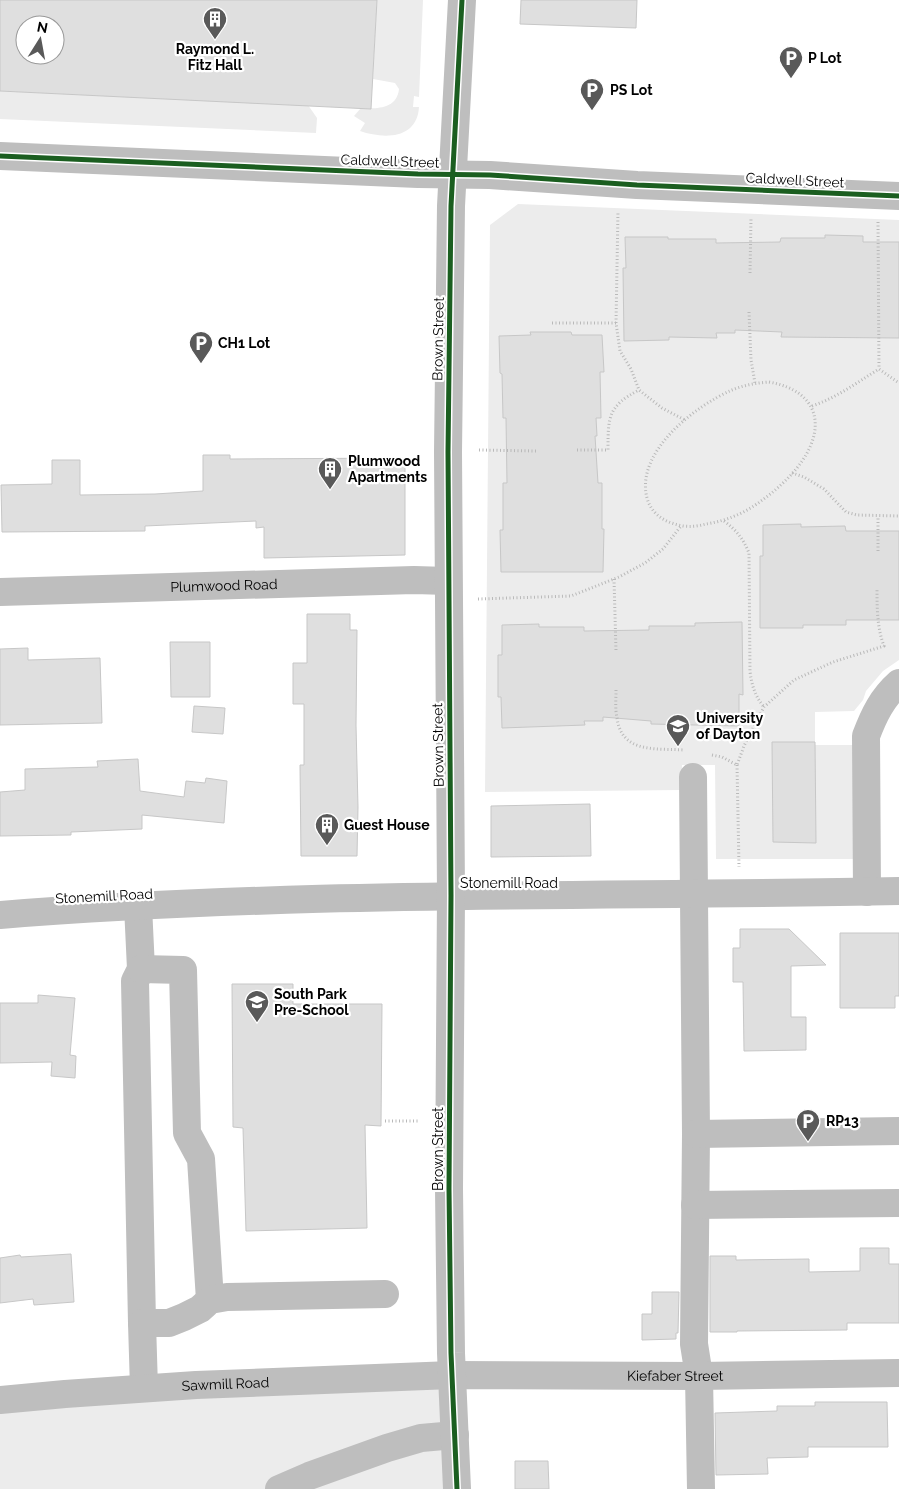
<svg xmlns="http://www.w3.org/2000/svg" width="899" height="1489" font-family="Raleway,sans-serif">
<rect width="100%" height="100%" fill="#fff"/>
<g fill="#ececec">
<path d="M 377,0 L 423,0 L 419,97 L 414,96 L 413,107 L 419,107 C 417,140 383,139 360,131 L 365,123 L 354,116 L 361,108 C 377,109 397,109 399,89 L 395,83 L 373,79 Z"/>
<polygon points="0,91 308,105 317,118 316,133 0,119"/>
<polygon points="518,204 899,220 899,660 883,671 866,691 863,700 854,711 815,712 815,745 853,745 853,859 716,859 715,765 682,765 682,790 485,792 490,225"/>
<polygon points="452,1375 457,1489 0,1489 0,1400"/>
</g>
<g fill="#dfdfdf" stroke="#c7c7c7" fill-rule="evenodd">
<path d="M 0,0 L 377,0 L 371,109 L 0,91 ZM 25,25 L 55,25 L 55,55 L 25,55 Z"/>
<polygon points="521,0 637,0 636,28 520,24"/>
<polygon points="825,235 863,236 863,242 899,242 899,338 781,337 782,332 735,330 735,333 716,333 717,338 669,337 669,340 624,341 623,268 626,268 625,237 668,237 668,239 716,239 716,243 780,242 781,238 825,238"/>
<polygon points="530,332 571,332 572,335 602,335 604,372 600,372 601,418 596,418 597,436 595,436 598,483 602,483 602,529 604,529 603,572 501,572 500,530 503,530 503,483 507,483 506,418 503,418 502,374 500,373 499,336 531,335"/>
<polygon points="203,455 230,455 230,459 405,458 405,555 264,558 264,527 256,528 256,521 145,526 145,531 2,532 1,485 52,484 52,460 80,460 80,495 155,494 203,491"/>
<polygon points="801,524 801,527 845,526 846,531 899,531 899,620 846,620 846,625 803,625 803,628 760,628 760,556 763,556 763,525"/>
<polygon points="307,614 350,614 350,630 357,630 356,725 358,807 357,856 301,856 300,765 304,765 304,704 293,704 293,663 307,663"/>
<polygon points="742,622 743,695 739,694 739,726 651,724 651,721 603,717 603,721 584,721 585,725 502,728 501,697 498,697 498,655 502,655 502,625 539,624 539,627 584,627 584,631 649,630 649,626 695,626 695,623"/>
<polygon points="170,642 210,642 210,697 171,697"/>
<polygon points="28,648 28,660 100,658 102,723 0,725 0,649"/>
<polygon points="194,706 225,708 223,734 192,732"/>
<polygon points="772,742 815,742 816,843 773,842"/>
<polygon points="138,759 140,791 184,797 186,781 205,783 206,778 227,781 224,823 142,815 142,829 71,832 71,835 0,836 0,792 25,790 25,769 98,767 97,761"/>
<polygon points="590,804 591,856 491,857 491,806"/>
<polygon points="740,929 789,929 826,965 791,966 791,1017 806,1017 806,1050 744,1051 743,982 733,982 733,948 740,948"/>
<polygon points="840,933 899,933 899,996 895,996 895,1008 840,1008"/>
<polygon points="232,984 293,984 293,1004 382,1004 381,1126 365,1125 367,1228 246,1231 243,1128 233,1127"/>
<polygon points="38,995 75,998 70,1055 76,1056 75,1078 51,1076 52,1062 0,1063 0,1003 38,1003"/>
<polygon points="860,1248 889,1248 889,1264 899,1264 899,1323 847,1323 847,1330 737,1331 737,1332 710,1332 710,1256 736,1256 736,1260 809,1259 809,1272 860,1271"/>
<polygon points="71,1254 74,1302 34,1305 33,1299 0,1303 0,1258 20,1255 21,1257"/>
<polygon points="652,1292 679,1292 678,1333 676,1333 676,1339 642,1340 642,1314 652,1314"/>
<polygon points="815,1402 887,1402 888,1447 808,1447 808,1457 767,1458 768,1474 716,1475 715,1413 777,1411 777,1406 815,1406"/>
<polygon points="515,1461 548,1461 549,1489 515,1489"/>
</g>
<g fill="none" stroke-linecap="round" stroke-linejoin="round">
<g stroke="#b9b9b9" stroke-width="3" stroke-dasharray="1 2.5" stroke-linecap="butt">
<polyline points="878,222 879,369"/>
<polyline points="750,273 751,218"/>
<polyline points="749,312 751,360 755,383"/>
<polyline points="552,323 616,323 620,351 631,369 639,390 662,408 685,420"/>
<polyline points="616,323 618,211"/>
<path d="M 769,382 C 820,391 828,429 797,468 C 787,480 774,492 761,501 C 745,513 726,521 706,524 C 699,526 691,527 683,526 C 667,523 652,516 647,498 C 635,452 695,406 732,390 C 744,385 756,383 769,382 Z"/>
<path d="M 812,406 C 838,397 856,383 879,369 L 899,383"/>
<polyline points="479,450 536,451"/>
<path d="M 577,450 L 608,450 C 608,417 608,406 639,390"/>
<polyline points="792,473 804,477 824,489 846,512 857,515 899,516"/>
<path d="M 724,521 C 736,530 743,538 749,553 L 750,672 C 752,686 755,696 764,707"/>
<polyline points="878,551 878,516"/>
<polyline points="614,579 616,651"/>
<polyline points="478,599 571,596 619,577 645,563 663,549 681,526"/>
<path d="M 616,690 C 616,699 615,709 617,718 C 622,754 656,748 684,750"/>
<path d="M 712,755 L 722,757 L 737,765 L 744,746 L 764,707 L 794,680 L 833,662 L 884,646 C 877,628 877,607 877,588"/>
<polyline points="737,765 739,867"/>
<polyline points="385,1121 418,1121"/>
</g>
<g stroke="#bebebe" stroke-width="28">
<polyline points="0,156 418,174 490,175 637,185 899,196"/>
<path id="s1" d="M 0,592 L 414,580 L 448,581"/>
<polyline points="693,777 696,1134 694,1344 699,1376 701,1489"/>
<path d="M 867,892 L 866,736 C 874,715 882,698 899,683"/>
<polyline points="138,906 141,969 135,981 142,1323"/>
<path d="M 0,915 C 299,891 599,897 899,891"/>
<polyline points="141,969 183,970 187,1133 201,1159 210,1300"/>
<polyline points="696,1134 899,1131"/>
<polyline points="695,1205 899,1203"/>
<polyline points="144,1388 142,1323 169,1323 184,1317 200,1309 210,1300 227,1297 385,1294"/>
<path id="s2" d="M 0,1400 L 65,1394 L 196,1385 L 452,1375 L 699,1376 L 899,1373"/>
<polyline points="279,1489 309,1476 387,1448 421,1438 455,1435"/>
<polyline points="457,1489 451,1353 449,1189 451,895 448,452 451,206 462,0"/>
</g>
<g stroke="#fff" stroke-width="8">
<g id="cycleway">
<polyline points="0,156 418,174 490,175 637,185 899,196"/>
<polyline points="457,1489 451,1353 449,1189 451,895 448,452 451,206 462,0"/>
</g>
</g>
<use href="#cycleway" stroke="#1b5e20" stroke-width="5"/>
</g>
<defs>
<g id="building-pin" transform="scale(1.25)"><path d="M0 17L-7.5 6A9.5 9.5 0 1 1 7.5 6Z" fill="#595959" stroke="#fff"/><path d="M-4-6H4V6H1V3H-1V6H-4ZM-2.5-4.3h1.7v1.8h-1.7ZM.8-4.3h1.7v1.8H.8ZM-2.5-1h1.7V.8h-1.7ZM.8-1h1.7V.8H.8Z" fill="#fff"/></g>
<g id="parking-pin" transform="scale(1.25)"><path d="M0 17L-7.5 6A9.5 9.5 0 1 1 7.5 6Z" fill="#595959" stroke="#fff"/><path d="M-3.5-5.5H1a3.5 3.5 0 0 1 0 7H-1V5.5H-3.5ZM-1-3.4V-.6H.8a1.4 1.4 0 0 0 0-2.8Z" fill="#fff"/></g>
<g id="university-pin" transform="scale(1.25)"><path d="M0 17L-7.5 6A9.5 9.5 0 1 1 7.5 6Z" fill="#595959" stroke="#fff"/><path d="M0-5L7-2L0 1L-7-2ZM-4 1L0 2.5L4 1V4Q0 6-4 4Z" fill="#fff"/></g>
<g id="school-pin" transform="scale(1.25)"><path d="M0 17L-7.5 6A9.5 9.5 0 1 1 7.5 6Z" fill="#595959" stroke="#fff"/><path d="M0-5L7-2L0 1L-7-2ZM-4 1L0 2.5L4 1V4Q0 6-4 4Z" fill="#fff"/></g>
</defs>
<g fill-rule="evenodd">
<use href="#building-pin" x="215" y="19"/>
<use href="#parking-pin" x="791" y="58"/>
<use href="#parking-pin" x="592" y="90"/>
<use href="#parking-pin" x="201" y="343"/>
<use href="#building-pin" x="330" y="469"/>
<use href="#university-pin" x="678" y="726"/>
<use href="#building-pin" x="327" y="825"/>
<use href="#school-pin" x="257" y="1002"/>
<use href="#parking-pin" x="808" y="1121"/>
</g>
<g text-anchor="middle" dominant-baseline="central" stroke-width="4.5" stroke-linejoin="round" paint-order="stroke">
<g font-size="14" font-weight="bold" fill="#000" stroke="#fff" text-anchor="start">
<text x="215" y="49" text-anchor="middle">Raymond L.<tspan x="215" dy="16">Fitz Hall</tspan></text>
<text x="808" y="58">P Lot</text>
<text x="610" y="90">PS Lot</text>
<text x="218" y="343">CH1 Lot</text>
<text x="348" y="461">Plumwood<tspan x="348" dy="16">Apartments</tspan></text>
<text x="696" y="718">University<tspan x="696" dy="16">of Dayton</tspan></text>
<text x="344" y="825">Guest House</text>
<text x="274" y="994">South Park<tspan x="274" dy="16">Pre-School</tspan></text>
<text x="826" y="1121">RP13</text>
</g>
<g font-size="14" fill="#000" stroke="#fff">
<text transform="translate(390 161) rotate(2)">Caldwell Street</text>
<text transform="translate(795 180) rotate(3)">Caldwell Street</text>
<text transform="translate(438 339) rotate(-89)">Brown Street</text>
<text stroke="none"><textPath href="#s1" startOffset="224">Plumwood Road</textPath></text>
<text transform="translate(438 745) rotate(-91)">Brown Street</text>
<text x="509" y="883">Stonemill Road</text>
<text transform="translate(104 896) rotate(-3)">Stonemill Road</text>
<text transform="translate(438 1149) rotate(-90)">Brown Street</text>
<text stroke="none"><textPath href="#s2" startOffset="676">Kiefaber Street</textPath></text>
<text stroke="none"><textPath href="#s2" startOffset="226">Sawmill Road</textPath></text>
</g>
</g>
<g transform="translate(40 40) rotate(11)"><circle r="24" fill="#ffffff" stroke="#999999"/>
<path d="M0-4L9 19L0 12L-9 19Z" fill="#595959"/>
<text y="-8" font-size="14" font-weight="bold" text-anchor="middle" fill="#000000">N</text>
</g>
</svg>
